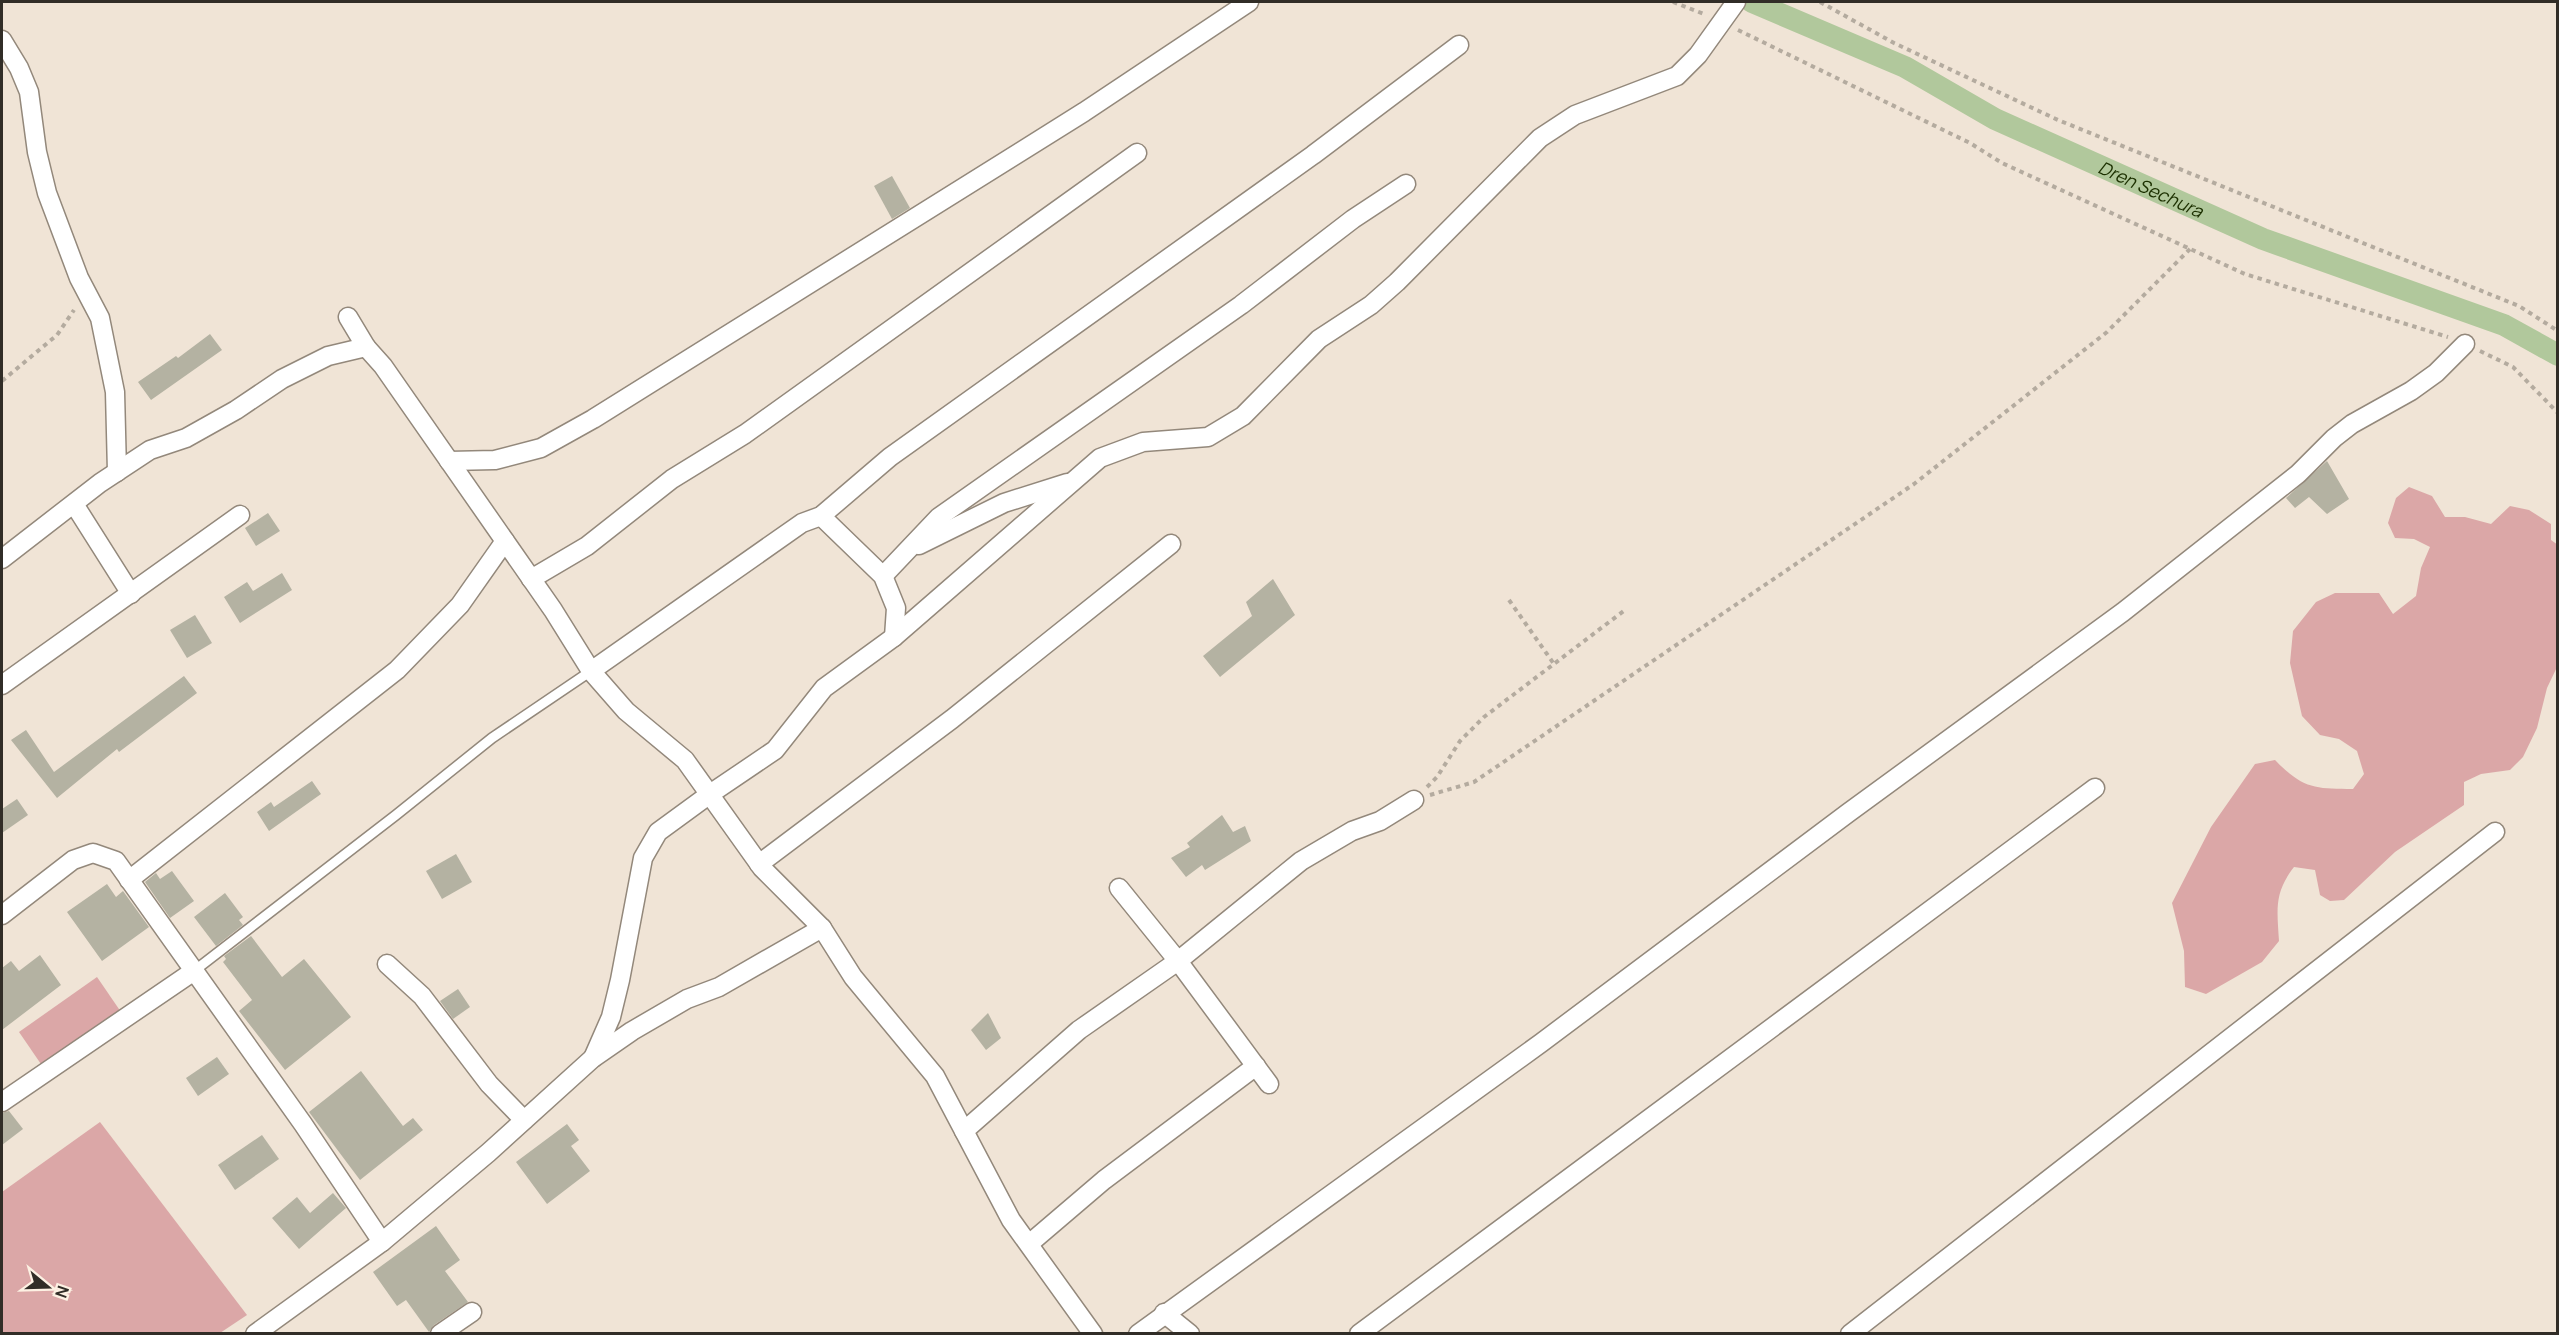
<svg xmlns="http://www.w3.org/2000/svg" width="2559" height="1335" font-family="Manrope,sans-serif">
<rect width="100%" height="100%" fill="#f0e4d6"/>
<g fill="#dba7a7">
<path d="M 2409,487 L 2432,496 L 2445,517 L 2465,517 L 2491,524 L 2510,506 L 2529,510 L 2551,524 L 2551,540 L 2558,545 L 2557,667 L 2547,688 L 2537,728 L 2523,757 L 2510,770 L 2481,774 L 2464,782 L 2464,805 L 2395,852 L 2344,900 L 2330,901 L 2320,895 L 2315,870 L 2294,867 C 2274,893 2277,909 2279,941 L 2262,962 L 2206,994 L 2185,987 L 2184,951 L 2172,903 L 2211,827 L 2255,764 L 2275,760 C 2303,789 2315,789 2353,789 L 2364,774 L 2357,751 L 2339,739 L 2320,735 L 2302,716 L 2290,663 L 2293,631 L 2316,602 L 2335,593 L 2379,593 L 2393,614 L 2416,596 L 2421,568 L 2430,547 L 2414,539 L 2395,538 L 2388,523 L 2396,498 Z"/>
<polygon points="97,977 121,1012 43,1067 19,1032"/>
<polygon points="100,1122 247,1315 220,1333 2,1333 2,1192"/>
</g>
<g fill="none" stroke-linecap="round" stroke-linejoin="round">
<path stroke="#b1c89c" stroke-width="22" id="s1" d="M 1752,2 L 1905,67 L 1995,119 L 2263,239 L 2504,325 L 2558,355"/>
</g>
<g fill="#b4b2a2">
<polygon points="892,176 910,208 892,219 874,186"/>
<polygon points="210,334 222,350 151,400 138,382 176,356 178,358"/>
<polygon points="2327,461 2349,499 2327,514 2309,497 2295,508 2286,498"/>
<polygon points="268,513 280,531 256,546 245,528"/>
<polygon points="282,573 292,590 240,623 224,597 247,582 253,591"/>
<polygon points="1273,579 1295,615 1220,677 1203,656 1252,616 1246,602"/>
<polygon points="195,615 212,643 187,658 170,630"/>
<polygon points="184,676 197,693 119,752 117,749 57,798 11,740 26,730 54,772"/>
<polygon points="312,781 321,794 269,831 257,812 271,802 274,807"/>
<polygon points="17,799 28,815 2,833 2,809"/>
<polygon points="1222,815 1233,832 1245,826 1251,841 1205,870 1202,865 1186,877 1171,858 1190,847 1187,843"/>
<polygon points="456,854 472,882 442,899 426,871"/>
<polygon points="172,871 194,901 170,918 145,882 156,873 160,879"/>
<polygon points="107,884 116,897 123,891 149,927 102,961 67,912"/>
<polygon points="225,893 243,917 239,920 243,925 216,946 194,917"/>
<polygon points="251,936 282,977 304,959 351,1017 285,1070 239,1011 252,1000 223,962 226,959 224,956"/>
<polygon points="40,955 61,985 2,1030 2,968 11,961 19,971"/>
<polygon points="458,989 470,1007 453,1019 440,1001"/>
<polygon points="988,1013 1001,1038 986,1050 971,1030"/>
<polygon points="217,1057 229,1074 198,1096 186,1078"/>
<polygon points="361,1071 403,1126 413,1118 423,1130 360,1180 309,1112"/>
<polygon points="9,1111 23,1129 2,1145 2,1113"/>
<polygon points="567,1124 579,1140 571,1146 590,1171 547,1204 516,1162"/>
<polygon points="262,1135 279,1159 235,1190 218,1165"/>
<polygon points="333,1193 346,1208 299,1249 272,1218 297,1197 310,1213"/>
<polygon points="436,1226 460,1260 445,1271 468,1302 434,1325 429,1332 406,1300 397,1306 373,1272"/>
</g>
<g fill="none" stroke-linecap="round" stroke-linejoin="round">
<g stroke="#93887b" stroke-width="12">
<polyline id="lane" points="194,971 396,815 492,738 591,671"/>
</g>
<g stroke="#93887b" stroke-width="21">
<g id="street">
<polyline points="2,40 19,68 29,92 37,152 47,193 79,278 100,318 115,392 117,472"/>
<polyline points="348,317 366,347 383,366 553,610 591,671 626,711 685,760 762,868 822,928 853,977 935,1076 1011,1220 1093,1334"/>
<polyline points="449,461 495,460 541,448 593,419 1084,112 1249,2"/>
<polyline points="74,504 131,594"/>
<polyline points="821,516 883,576 896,608 894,637"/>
<polyline points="919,545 1004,503 1067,483"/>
<polyline points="2,559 100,483 150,450 186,438 236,410 282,379 328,356 366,347"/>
<polyline points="883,576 939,517 1241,305 1353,219 1406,184"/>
<polyline points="531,579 587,546 672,479 745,434 1137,153"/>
<polyline points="591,671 802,523 821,516 890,457 1313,155 1459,45"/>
<polyline points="2,685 240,515"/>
<polyline points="759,864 952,719 1171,544"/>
<polyline points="129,880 397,670 460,605 505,541"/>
<polyline points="1119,888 1178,961 1269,1084"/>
<polyline points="2,915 73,860 93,853 116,861 303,1124 382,1242"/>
<polyline points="387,964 422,996 489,1084 524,1120"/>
<polyline points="593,1058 611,1017 620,980 643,858 658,832 710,794 775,750 824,688 894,637 1100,458 1143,442 1208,437 1243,416 1319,339 1371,305 1397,282 1540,138 1575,115 1677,76 1698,55 1736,2"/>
<polyline points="2,1102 194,971"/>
<polyline points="964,1131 1079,1030 1178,961 1301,861 1352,831 1380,821 1414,800"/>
<polyline points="1029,1244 1104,1180 1256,1066"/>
<polyline points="1164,1313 1190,1334"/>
<polyline points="255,1334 382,1242 488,1153 593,1058 632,1031 687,999 719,987 822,928"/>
<polyline points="440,1334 472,1312"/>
<polyline points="1138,1334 1541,1043 1848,813 2123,612 2298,474 2334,438 2352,424 2411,391 2436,373 2465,344"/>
<polyline points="1359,1334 2095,788"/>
<polyline points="1850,1334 2495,832"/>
</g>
</g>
<g stroke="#b4ab9f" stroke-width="4" stroke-dasharray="4.5 4.5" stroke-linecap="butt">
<polyline points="1673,2 1704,14"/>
<polyline points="1820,2 1894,43 2058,120 2519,306 2558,331"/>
<polyline points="1738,30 1970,143 2002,163 2245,274 2448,337"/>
<polyline points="2480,351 2513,367 2558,413"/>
<polyline points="2,381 57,335 74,310"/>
<polyline points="1509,600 1554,664"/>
<polyline points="1427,787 1437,777 1460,741 1484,717 1625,610"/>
<polyline points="1430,795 1474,782 1914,484 2107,332 2190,249"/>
</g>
<use href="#lane" stroke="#fff" stroke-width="9"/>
<use href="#street" stroke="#fff" stroke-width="18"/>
</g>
<g text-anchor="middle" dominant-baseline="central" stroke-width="4.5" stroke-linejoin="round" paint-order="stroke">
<g font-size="18" font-style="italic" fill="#1c3000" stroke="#fdf1e3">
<text stroke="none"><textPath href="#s1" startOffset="441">Dren Sechura</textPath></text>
</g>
</g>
<rect width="2559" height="1335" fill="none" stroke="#312d27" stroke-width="6"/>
<g transform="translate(48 1287) rotate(109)" stroke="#fdf1e3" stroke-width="4.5" paint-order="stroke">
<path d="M0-4.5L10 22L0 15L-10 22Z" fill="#312d27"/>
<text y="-9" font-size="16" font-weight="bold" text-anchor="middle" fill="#312d27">N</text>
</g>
</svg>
